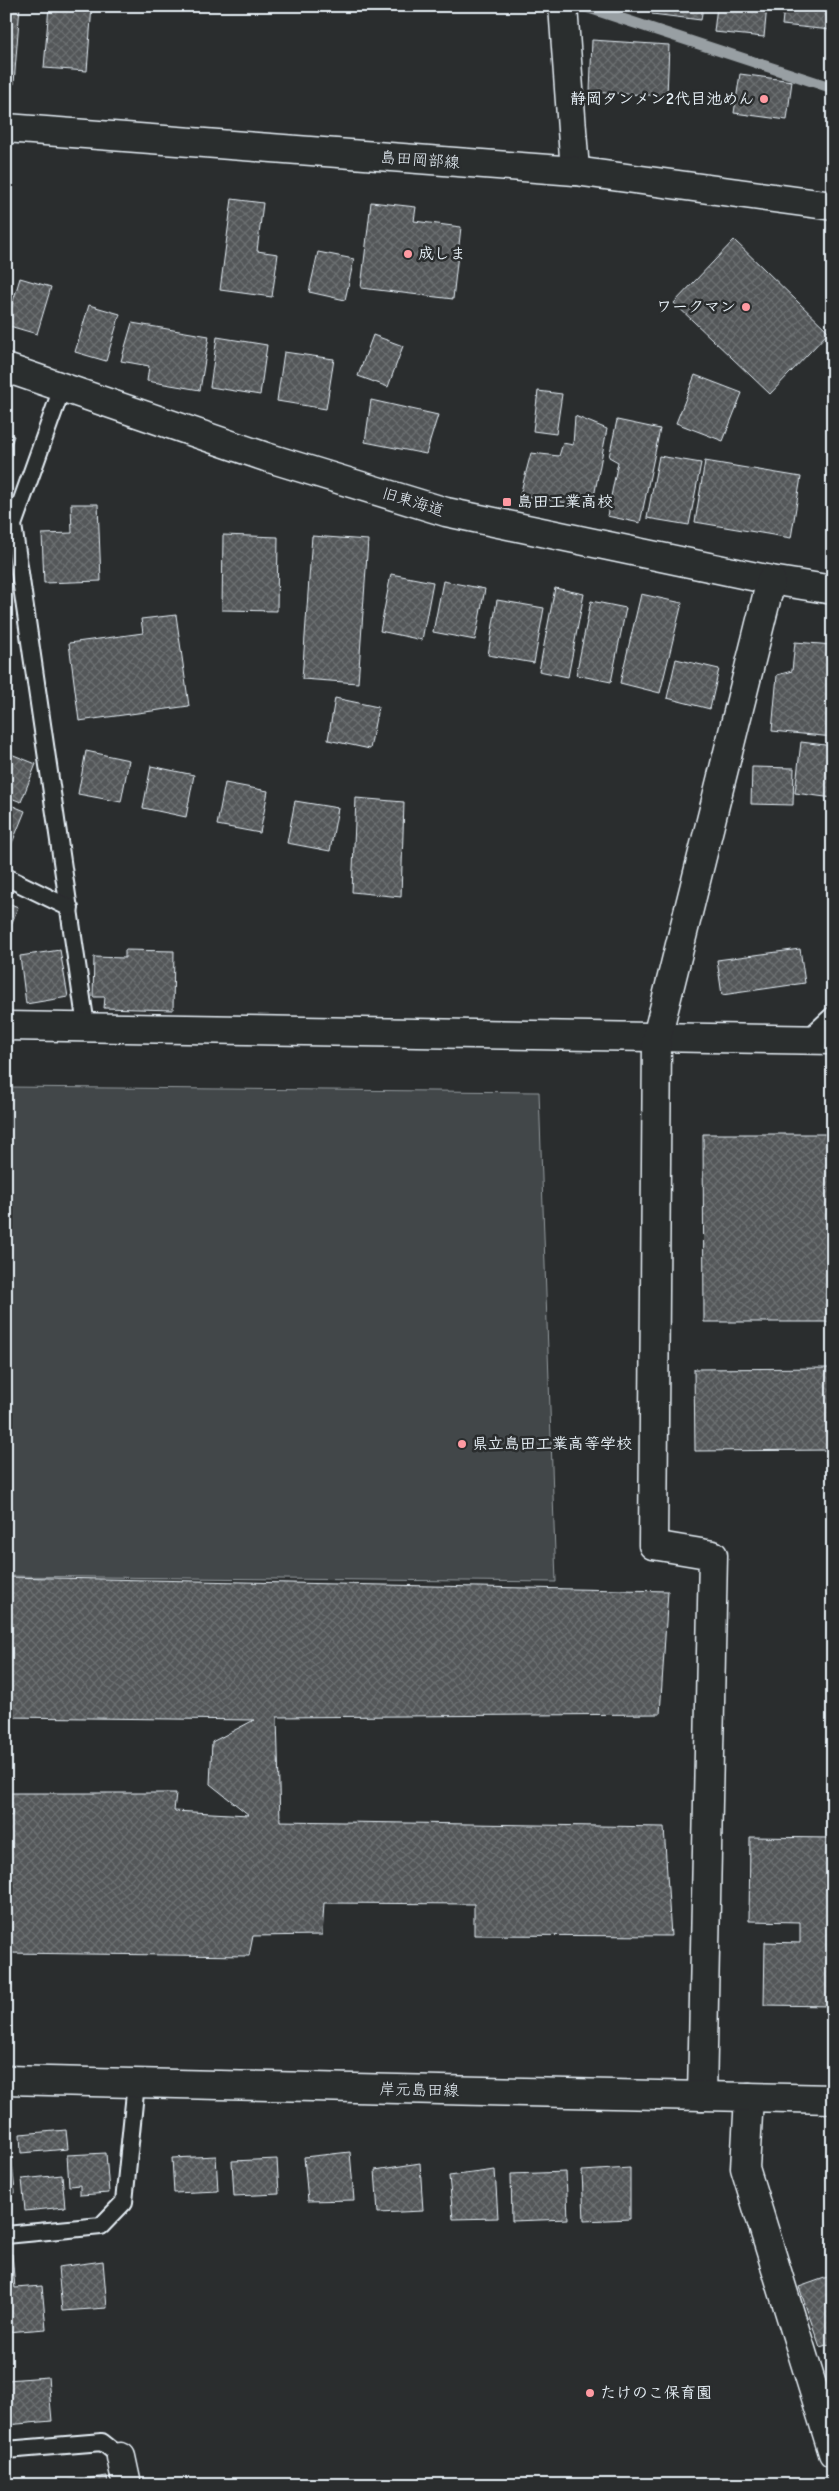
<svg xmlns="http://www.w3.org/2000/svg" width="839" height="2491" font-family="'Comic Neue','Klee One',sans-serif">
<defs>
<pattern id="building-cross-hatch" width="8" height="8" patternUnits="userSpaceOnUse" patternTransform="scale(1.25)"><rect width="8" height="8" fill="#535759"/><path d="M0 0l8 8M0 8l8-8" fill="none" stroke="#6c7072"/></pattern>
</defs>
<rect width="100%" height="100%" fill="#2a2d2e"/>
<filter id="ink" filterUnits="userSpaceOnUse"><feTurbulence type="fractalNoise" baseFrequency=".02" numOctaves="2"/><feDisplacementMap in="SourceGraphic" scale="10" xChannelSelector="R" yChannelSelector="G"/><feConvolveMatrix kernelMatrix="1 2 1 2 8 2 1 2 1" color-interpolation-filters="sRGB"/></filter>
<g filter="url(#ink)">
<polygon fill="#424648" stroke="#959ca0" points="6,1087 539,1092 556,1582 6,1576"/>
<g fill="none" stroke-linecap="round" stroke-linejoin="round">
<polyline stroke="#989fa3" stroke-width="11" points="583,6 833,88"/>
</g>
<g fill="url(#building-cross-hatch)" stroke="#e8f1f8">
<polygon points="6,6 20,6 14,84 6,83"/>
<polygon points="49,6 92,6 87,71 44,68"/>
<polygon points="653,6 703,6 701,20 652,14"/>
<polygon points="717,6 767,6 764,37 714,32"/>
<polygon points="784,6 833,6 831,30 782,25"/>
<polygon points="592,40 669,45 667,96 590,92"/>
<polygon points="740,74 792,81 787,120 734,113"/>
<polygon points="232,199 263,203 257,251 278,254 272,297 220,290"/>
<polygon points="371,202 416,207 414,221 461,227 453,299 361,288"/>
<polygon points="734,240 829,332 770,394 674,303"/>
<polygon points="318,252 354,259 345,300 309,292"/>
<polygon points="20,278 51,287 37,334 6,325"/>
<polygon points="89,305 120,314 106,361 75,352"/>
<polygon points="132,323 209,336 200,390 147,381 149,366 121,361"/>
<polygon points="373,335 403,346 388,387 358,376"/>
<polygon points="217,337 267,345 260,395 210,387"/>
<polygon points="284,352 334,359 326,409 277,401"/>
<polygon points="695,375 742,393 723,441 676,423"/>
<polygon points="538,391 562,394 556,434 533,431"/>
<polygon points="371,400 438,415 426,454 365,442"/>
<polygon points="575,416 607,429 592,507 520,495 531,453 559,456 563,443 573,445"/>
<polygon points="617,420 660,429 640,523 607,516 618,462 609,457"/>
<polygon points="6,433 14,436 6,458"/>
<polygon points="659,456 701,463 689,525 647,518"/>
<polygon points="705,461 801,477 791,538 695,522"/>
<polygon points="71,504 98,504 101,581 44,583 42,534 72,533"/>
<polygon points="223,535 278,537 277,611 222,610"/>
<polygon points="312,536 368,540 358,683 302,679"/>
<polygon points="391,574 433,582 422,640 380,631"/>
<polygon points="443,581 485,589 475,640 433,632"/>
<polygon points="555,588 584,594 568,677 539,671"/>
<polygon points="641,594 682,603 660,693 620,683"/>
<polygon points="497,600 544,608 534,663 488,655"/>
<polygon points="591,601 626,608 611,682 576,675"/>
<polygon points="176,615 189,706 79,721 69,643 143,633 141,619"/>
<polygon points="795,642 833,645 833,737 772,731 777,675 792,671"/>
<polygon points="676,659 719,669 710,709 667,698"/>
<polygon points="335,698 378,707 370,749 328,740"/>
<polygon points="801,742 833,746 833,798 795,793"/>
<polygon points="86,751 129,760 121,802 78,794"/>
<polygon points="6,752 36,764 21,802 6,796"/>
<polygon points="151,766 194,775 186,817 143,808"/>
<polygon points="752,767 794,768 793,805 751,804"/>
<polygon points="225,783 268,791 260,833 217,825"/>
<polygon points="356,798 404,802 401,897 352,892"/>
<polygon points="295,801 338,808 330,851 287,843"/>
<polygon points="6,803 25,811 10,848 6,847"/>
<polygon points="6,902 18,907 6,938"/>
<polygon points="800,949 805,983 722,995 717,960"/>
<polygon points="60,950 68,997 26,1004 20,956"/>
<polygon points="125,950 174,951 173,1010 104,1008 105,997 93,997 94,957 125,958"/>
<polygon points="703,1134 833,1134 833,1322 704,1322"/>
<polygon points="833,1368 833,1450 695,1451 694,1369"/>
<polygon points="6,1577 668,1591 660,1714 277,1717 280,1821 664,1827 671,1936 474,1935 474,1904 324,1903 322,1935 253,1936 249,1956 6,1953 6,1815 12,1816 11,1793 176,1793 174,1811 249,1815 210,1784 212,1742 254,1720 6,1717"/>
<polygon points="750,1837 833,1838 833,2006 764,2005 765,1942 800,1943 800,1922 749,1921"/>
<polygon points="66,2130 68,2149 21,2153 20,2134"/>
<polygon points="10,2141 15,2193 6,2194 6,2142"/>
<polygon points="350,2152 354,2200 308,2201 304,2157"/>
<polygon points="106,2153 109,2193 80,2195 80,2185 69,2186 67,2155"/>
<polygon points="216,2156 218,2191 174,2193 172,2158"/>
<polygon points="277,2159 279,2194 234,2196 232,2161"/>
<polygon points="420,2163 423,2211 378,2213 375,2170"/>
<polygon points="630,2168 630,2219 584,2221 582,2171"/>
<polygon points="495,2170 498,2218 453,2219 449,2176"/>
<polygon points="566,2172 568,2219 512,2221 511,2174"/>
<polygon points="62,2175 65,2207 25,2211 22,2179"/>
<polygon points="6,2254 12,2254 15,2288 42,2286 46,2329 6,2332"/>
<polygon points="103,2261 107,2308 62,2311 58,2267"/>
<polygon points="833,2275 833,2343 820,2347 799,2287"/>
<polygon points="48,2377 52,2421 6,2425 6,2380"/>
<polygon points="107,2476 108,2485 48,2485 48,2484"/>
<polygon points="34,2480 34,2485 6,2485 6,2482"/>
</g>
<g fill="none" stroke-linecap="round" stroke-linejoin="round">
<g stroke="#e8f1f8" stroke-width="20">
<g id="service">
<polyline points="62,388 13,525 86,1026"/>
<polyline points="6,877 70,908"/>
<polyline points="807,1039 833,1015"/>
<polyline points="6,2235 101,2226 124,2202 136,2083"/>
<polyline points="6,2450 102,2442 121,2457"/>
</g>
</g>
<g stroke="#e8f1f8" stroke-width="31">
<g id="minor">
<polyline points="563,6 575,171"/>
<polyline points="6,368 266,457 446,512 771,580 833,590"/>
<polyline points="6,1026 833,1040"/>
<polyline points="702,2096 713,1555 653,1545 657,1037 771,580"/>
<polyline points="749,2097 745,2168 833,2453"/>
<polyline points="121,2457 127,2485"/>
</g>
</g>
<g stroke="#e8f1f8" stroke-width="31">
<polyline id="tertiary" points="6,2080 833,2099"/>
</g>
<g stroke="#e8f1f8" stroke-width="31">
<polyline id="secondary" points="6,128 575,171 833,206"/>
</g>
<use href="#service" stroke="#2a2d2e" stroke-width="16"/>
<use href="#minor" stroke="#2a2d2e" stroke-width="28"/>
<use href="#tertiary" stroke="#2a2d2e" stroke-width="28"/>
<use href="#secondary" stroke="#2a2d2e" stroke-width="28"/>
</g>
</g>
<g fill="#ff9aa2" stroke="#2a2d2e" stroke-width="2">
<circle cx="764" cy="99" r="5"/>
<circle cx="408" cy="254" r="5"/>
<circle cx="746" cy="307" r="5"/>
<rect x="502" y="497" width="10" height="10" rx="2.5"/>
<circle cx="462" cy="1444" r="5"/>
<circle cx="590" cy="2393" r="5"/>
</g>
<g text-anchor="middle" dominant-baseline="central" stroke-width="5" stroke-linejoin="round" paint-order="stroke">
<g font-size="16" font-weight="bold" fill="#e8f1f8" stroke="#2a2d2e" text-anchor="start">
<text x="754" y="99" text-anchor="end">静岡タンメン2代目池めん</text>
<text x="418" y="254">成しま</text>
<text x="736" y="307" text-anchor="end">ワークマン</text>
<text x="517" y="502">島田工業高校</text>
<text x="472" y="1444">県立島田工業高等学校</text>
<text x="600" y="2393">たけのこ保育園</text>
</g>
<g font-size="16" fill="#e8f1f8" stroke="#2a2d2e">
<text transform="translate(420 160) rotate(4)">島田岡部線</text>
<text transform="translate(413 502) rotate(17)">旧東海道</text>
<text transform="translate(419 2090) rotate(1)">岸元島田線</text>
</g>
</g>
<rect width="839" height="2491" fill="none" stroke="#2a2d2e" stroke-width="25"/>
<rect x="12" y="12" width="814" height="2466" fill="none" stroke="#e8f1f8" stroke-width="2" filter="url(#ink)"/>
</svg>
